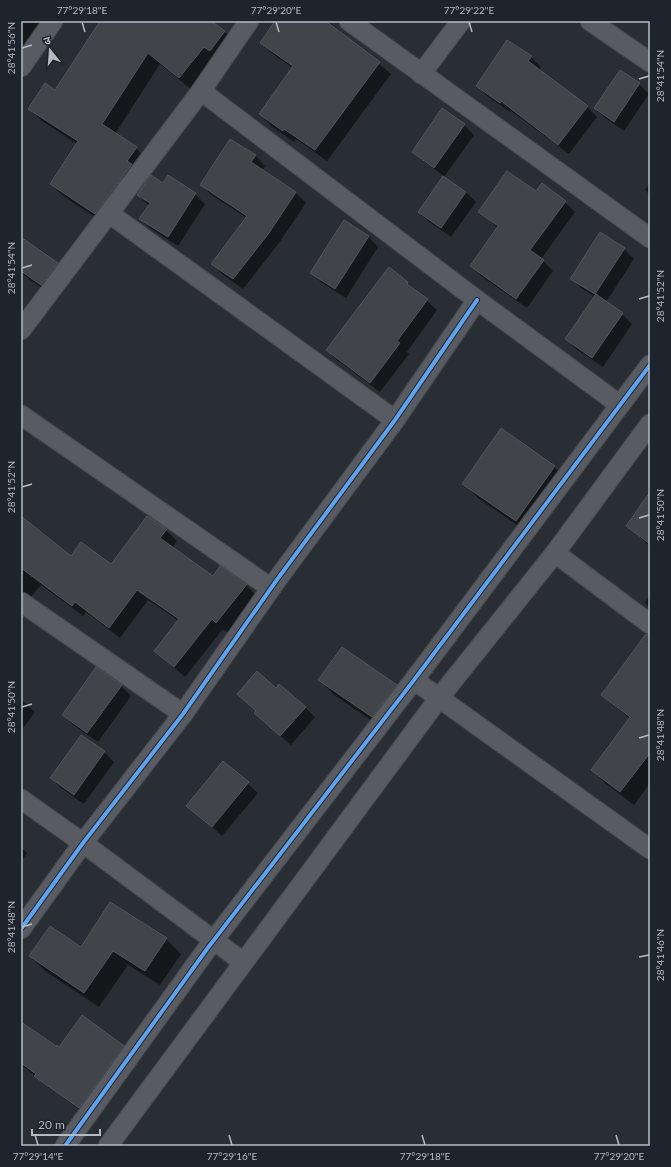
<svg xmlns="http://www.w3.org/2000/svg" width="671" height="1167" font-family="Lato,'Noto Sans Devanagari',sans-serif">
<rect width="100%" height="100%" fill="#292e34"/>
<g fill="#0007">
<polygon points="21,21 58,21 29,51 21,45"/>
<polygon points="101,21 209,21 224,31 236,43 191,89 160,64 115,134 136,148 148,160 107,225 63,196 51,184 77,144 42,121 30,109 55,91"/>
<polygon points="277,21 328,21 391,74 327,161 296,139 294,142 271,126 260,114 293,68 273,54 261,43"/>
<polygon points="531,57 541,67 539,70 587,107 597,117 569,154 511,111 510,112 487,96 477,86"/>
<polygon points="639,84 649,94 624,131 605,118 595,108"/>
<polygon points="464,125 474,135 444,177 466,192 476,202 451,237 429,222 419,212 444,176 423,161 413,151"/>
<polygon points="230,140 256,156 265,166 262,171 296,193 306,203 279,243 243,289 222,274 213,264 247,218 211,195 201,185"/>
<polygon points="650,183 650,195 645,190"/>
<polygon points="163,184 195,194 205,204 178,246 151,229 141,219 149,206 138,195"/>
<polygon points="565,202 575,212 541,259 553,271 527,308 481,276 471,266 498,228 479,212"/>
<polygon points="344,222 369,237 378,247 346,298 322,283 312,273"/>
<polygon points="21,237 57,264 67,273 51,295 21,273"/>
<polygon points="624,249 634,259 606,302 622,314 632,324 603,367 576,349 566,339 595,297 582,289 572,279"/>
<polygon points="407,283 437,310 407,352 409,354 380,392 337,360 327,350"/>
<polygon points="554,467 569,481 531,535 478,498 463,483"/>
<polygon points="650,494 650,546 627,526"/>
<polygon points="21,518 71,558 111,566 166,530 177,541 172,548 213,577 246,585 257,596 228,633 223,629 185,677 155,651 179,621 148,600 120,638 86,612 83,616 41,585 28,600 21,594"/>
<polygon points="650,595 650,608 645,603"/>
<polygon points="647,635 650,635 650,783 634,805 605,783 592,770 630,719 602,695"/>
<polygon points="320,680 396,685 411,700 387,731 334,695"/>
<polygon points="121,686 131,696 98,742 73,725 63,715"/>
<polygon points="276,689 305,707 315,717 291,745 265,723 255,713 257,712 238,694"/>
<polygon points="21,699 35,712 21,731"/>
<polygon points="104,752 114,762 84,804 61,788 51,778"/>
<polygon points="223,762 258,793 222,836 187,806"/>
<polygon points="21,847 27,853 21,862"/>
<polygon points="166,939 181,954 160,985 128,965 99,1007 45,971 30,956"/>
<polygon points="21,1023 59,1048 123,1047 133,1056 89,1117 21,1065"/>
</g>
<g fill="#41454a" stroke="#51555b">
<polygon points="100,21 211,21 225,31 210,51 204,47 179,78 148,53 102,124 137,147 127,161 132,164 95,214 50,184 78,141 28,109 45,83 55,90"/>
<polygon points="275,21 326,21 380,62 315,150 284,129 283,131 259,114 293,66 260,43"/>
<polygon points="507,40 532,56 528,61 588,106 558,145 501,101 500,103 476,86"/>
<polygon points="620,70 640,83 614,122 594,108"/>
<polygon points="442,108 465,124 434,168 412,152"/>
<polygon points="230,139 256,155 251,162 296,192 269,233 233,279 211,264 247,216 200,185"/>
<polygon points="507,171 536,191 542,183 566,201 530,250 544,260 516,299 470,266 498,226 478,212"/>
<polygon points="151,175 163,183 168,175 196,193 168,237 139,219 150,203 137,195"/>
<polygon points="443,176 466,192 441,228 418,212"/>
<polygon points="344,220 369,236 335,289 310,273"/>
<polygon points="600,232 625,248 595,294 570,279"/>
<polygon points="21,237 58,263 41,285 21,271"/>
<polygon points="389,267 408,282 407,284 428,299 397,341 400,343 370,383 326,350"/>
<polygon points="596,294 623,313 592,358 565,339"/>
<polygon points="501,428 555,466 516,521 462,484"/>
<polygon points="650,492 650,544 626,526"/>
<polygon points="21,516 71,556 81,542 111,564 147,516 167,529 160,538 213,576 220,566 247,584 216,623 212,619 174,667 154,651 179,619 137,590 109,628 75,602 72,606 21,568"/>
<polygon points="646,634 650,635 650,753 620,792 591,770 630,717 601,695"/>
<polygon points="342,647 397,685 372,717 318,680"/>
<polygon points="96,667 122,685 87,733 62,715"/>
<polygon points="257,671 276,688 279,684 306,707 280,736 254,713 256,711 237,694"/>
<polygon points="81,735 105,751 74,795 50,778"/>
<polygon points="223,761 249,782 212,827 186,806"/>
<polygon points="110,902 167,938 145,971 113,951 84,993 29,956 50,926 81,947"/>
<polygon points="82,1015 124,1046 79,1108 34,1076 36,1074 21,1063 21,1022 56,1046 57,1045 59,1047"/>
</g>
<g fill="none" stroke-linecap="round" stroke-linejoin="round">
<g stroke="#45494d" stroke-width="21">
<g id="street">
<polyline points="349,21 650,238"/>
<polyline points="590,21 650,62"/>
<polyline points="21,67 53,21"/>
<polyline points="421,74 461,21"/>
<polyline points="201,91 477,300 620,405"/>
<polyline points="110,214 395,420"/>
<polyline points="21,330 201,91 249,21"/>
<polyline points="21,415 271,588"/>
<polyline points="555,553 650,624"/>
<polyline points="21,602 183,714"/>
<polyline points="414,680 650,849"/>
<polyline points="21,799 83,843 243,962"/>
<polyline points="21,929 83,843 183,714 276,581 395,420 477,300"/>
<polyline points="65,1146 207,949 414,680 650,365"/>
<polyline points="108,1146 439,698 555,553 650,424"/>
</g>
</g>
<use href="#street" stroke="#585c62" stroke-width="19"/>
<g stroke="#1e242d" stroke-width="6">
<g id="cycleway">
<polyline points="21,929 83,843 183,714 276,581 395,420 477,300"/>
<polyline points="65,1146 207,949 414,680 650,365"/>
</g>
</g>
<use href="#cycleway" stroke="#60a3ed" stroke-width="4"/>
</g>
<path fill="none" stroke="#b4bac4" stroke-width="1.5" d="M 82,22 L 85,32M 276,22 L 279,32M 469,22 L 472,32M 22,48 L 32,45M 639,79 L 649,76M 22,268 L 32,265M 639,299 L 649,296M 22,487 L 32,484M 639,518 L 649,515M 22,707 L 32,704M 639,738 L 649,735M 22,927 L 32,924M 639,957 L 649,955M 35,1135 L 38,1145M 229,1135 L 232,1145M 422,1135 L 425,1145M 616,1135 L 619,1145"/>
<rect width="671" height="1167" fill="none" stroke="#1e242d" stroke-width="44"/>
<g transform="translate(50 50) rotate(343)" stroke="#1e242d" stroke-width="3" paint-order="stroke">
<path d="M0-3L7 15L0 10L-7 15Z" fill="#b4bac4"/>
<text y="-6" font-size="11" font-weight="bold" text-anchor="middle" fill="#b4bac4">उ</text>
</g>
<path d="M32 1129v6h68v-6" fill="none" stroke="#b4bac4" stroke-width="2"/>
<text x="38" y="1129" font-size="12" fill="#b4bac4" stroke="#1e242d" stroke-width="3" paint-order="stroke">20 m</text>
<rect x="22" y="22" width="627" height="1123" fill="none" stroke="#b4bac4" stroke-width="1.5"/>
<g font-size="10" text-anchor="middle" fill="#b4bac4">
<text x="82" y="14">77°29'18"E</text>
<text x="276" y="14">77°29'20"E</text>
<text x="469" y="14">77°29'22"E</text>
<text transform="translate(11 48) rotate(-90)" y="4">28°41'56"N</text>
<text transform="translate(660 76) rotate(-90)" y="4">28°41'54"N</text>
<text transform="translate(11 268) rotate(-90)" y="4">28°41'54"N</text>
<text transform="translate(660 296) rotate(-90)" y="4">28°41'52"N</text>
<text transform="translate(11 487) rotate(-90)" y="4">28°41'52"N</text>
<text transform="translate(660 515) rotate(-90)" y="4">28°41'50"N</text>
<text transform="translate(11 707) rotate(-90)" y="4">28°41'50"N</text>
<text transform="translate(660 735) rotate(-90)" y="4">28°41'48"N</text>
<text transform="translate(11 927) rotate(-90)" y="4">28°41'48"N</text>
<text transform="translate(660 955) rotate(-90)" y="4">28°41'46"N</text>
<text x="38" y="1160">77°29'14"E</text>
<text x="232" y="1160">77°29'16"E</text>
<text x="425" y="1160">77°29'18"E</text>
<text x="619" y="1160">77°29'20"E</text>
</g>
</svg>
